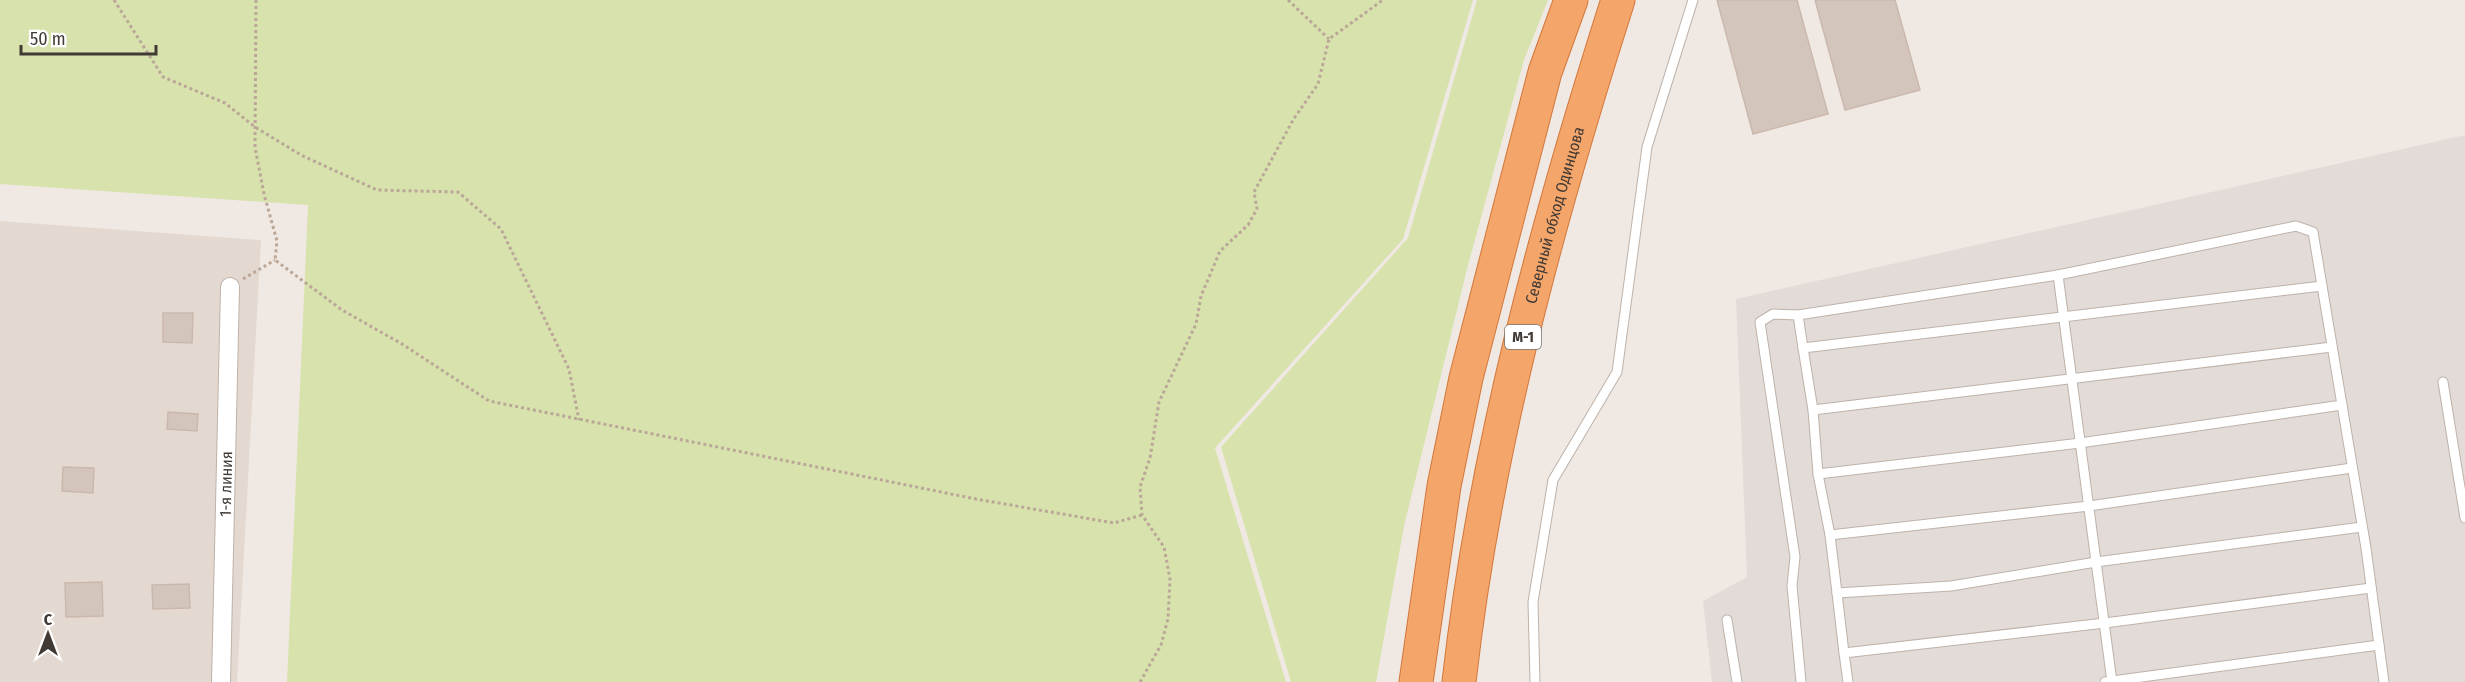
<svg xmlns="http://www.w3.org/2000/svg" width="2465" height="682" font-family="'Fira Sans Condensed',sans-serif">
<rect width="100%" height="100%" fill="#f0e9e3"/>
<polygon fill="#e4d9d1" points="0,221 261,240 237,682 0,682"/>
<polygon fill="#e2dbd8" points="2465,135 2465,682 1712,682 1703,601 1747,577 1736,299"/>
<g fill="#d7e2ad">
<polygon points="0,0 1473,0 1403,239 1215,448 1286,682 287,682 308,205 0,184"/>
<polygon points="1477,0 1548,0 1524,60 1467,269 1404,526 1376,682 1291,682 1221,447 1408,238"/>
</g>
<g fill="#d4c5bc" stroke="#cbb8ad" stroke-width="1.5">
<polygon points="1717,0 1797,0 1828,114 1753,134"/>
<polygon points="1815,0 1895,0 1920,90 1845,110"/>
<polygon points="163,313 193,313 192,343 163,342"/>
<polygon points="168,412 198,414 197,431 167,429"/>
<polygon points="63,467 94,468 93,493 62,491"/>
<polygon points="102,582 103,616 66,617 65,583"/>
<polygon points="189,584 190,608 153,609 152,585"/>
</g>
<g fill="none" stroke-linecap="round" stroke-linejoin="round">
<g stroke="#beb2a9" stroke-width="11">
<g id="lane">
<polyline points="2058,275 1798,315 1803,348 2322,286"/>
<polyline points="1798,315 1773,314 1760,322 1795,557 1792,586 1801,682"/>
<polyline points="2332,347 1813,410 1818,474 2080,443 2342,405"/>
<polyline points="1803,348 1813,410"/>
<polyline points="2443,382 2465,518"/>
<polyline points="2352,468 2089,506 1830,535 1837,593 1951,586 2096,562 2362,527"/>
<polyline points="1818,474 1830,535"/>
<polyline points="1837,593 1844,653"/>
<polyline points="1727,620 1737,682"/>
<polyline points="1535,682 1533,602 1553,480 1617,372 1647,147 1693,0"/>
<polyline points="1848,682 1844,653 2105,623 2371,588"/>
<polyline points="2105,682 2379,645"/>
<polyline points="2112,682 2058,275 2296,226 2313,232 2366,548 2384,682"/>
</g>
</g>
<g stroke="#beb2a9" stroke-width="20">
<g id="street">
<path id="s1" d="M 221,682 L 230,287"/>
</g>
</g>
<g stroke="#d2773b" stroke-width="35">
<g id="highway">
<polyline points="1416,682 1444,486 1466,378 1545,72 1571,0"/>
<path id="s2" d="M 1459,682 C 1485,450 1547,222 1618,0"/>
</g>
</g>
<g stroke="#bba798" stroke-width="3" stroke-dasharray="3 3" stroke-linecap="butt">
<polyline points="114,0 163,77 225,103 255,127 301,155 377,190 458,192 501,229 569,369 579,420"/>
<polyline points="256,0 255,147 264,194 277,241 275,260 342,310 402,344 489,401 976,499 1114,523 1142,515"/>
<polyline points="1288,0 1329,39"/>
<polyline points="243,279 275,260"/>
<polyline points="1140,682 1161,645 1168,619 1170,579 1164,547 1142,515 1140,487 1150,458 1159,402 1196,324 1201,296 1220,251 1248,225 1257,209 1254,192 1293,120 1318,84 1329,39 1383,0"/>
</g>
<use href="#lane" stroke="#fff" stroke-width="9"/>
<use href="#street" stroke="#fff" stroke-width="18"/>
<use href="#highway" stroke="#f4a56a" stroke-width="33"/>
</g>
<g text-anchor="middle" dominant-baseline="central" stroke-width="6" stroke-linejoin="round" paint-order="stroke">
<rect fill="#fff" stroke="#7a7471" stroke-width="1.5" x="1505" y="325" width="36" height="24" rx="4.5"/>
<g font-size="15" font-weight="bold" fill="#413934">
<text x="1523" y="337">М-1</text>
</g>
<g font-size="16" fill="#413934" stroke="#fff">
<text stroke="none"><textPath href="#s2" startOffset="477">Северный обход Одинцова</textPath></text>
<text stroke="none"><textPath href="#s1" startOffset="198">1-я линия</textPath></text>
</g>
</g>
<g transform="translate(48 634)" stroke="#ffffff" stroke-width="4.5" paint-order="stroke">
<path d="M0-4.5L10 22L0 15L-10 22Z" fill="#413934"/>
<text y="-9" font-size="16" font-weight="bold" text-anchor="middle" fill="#413934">С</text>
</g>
<path d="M21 45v9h135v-9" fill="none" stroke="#413934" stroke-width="3"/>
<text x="30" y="45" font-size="18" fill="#413934" stroke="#ffffff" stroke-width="4.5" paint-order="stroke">50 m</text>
</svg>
